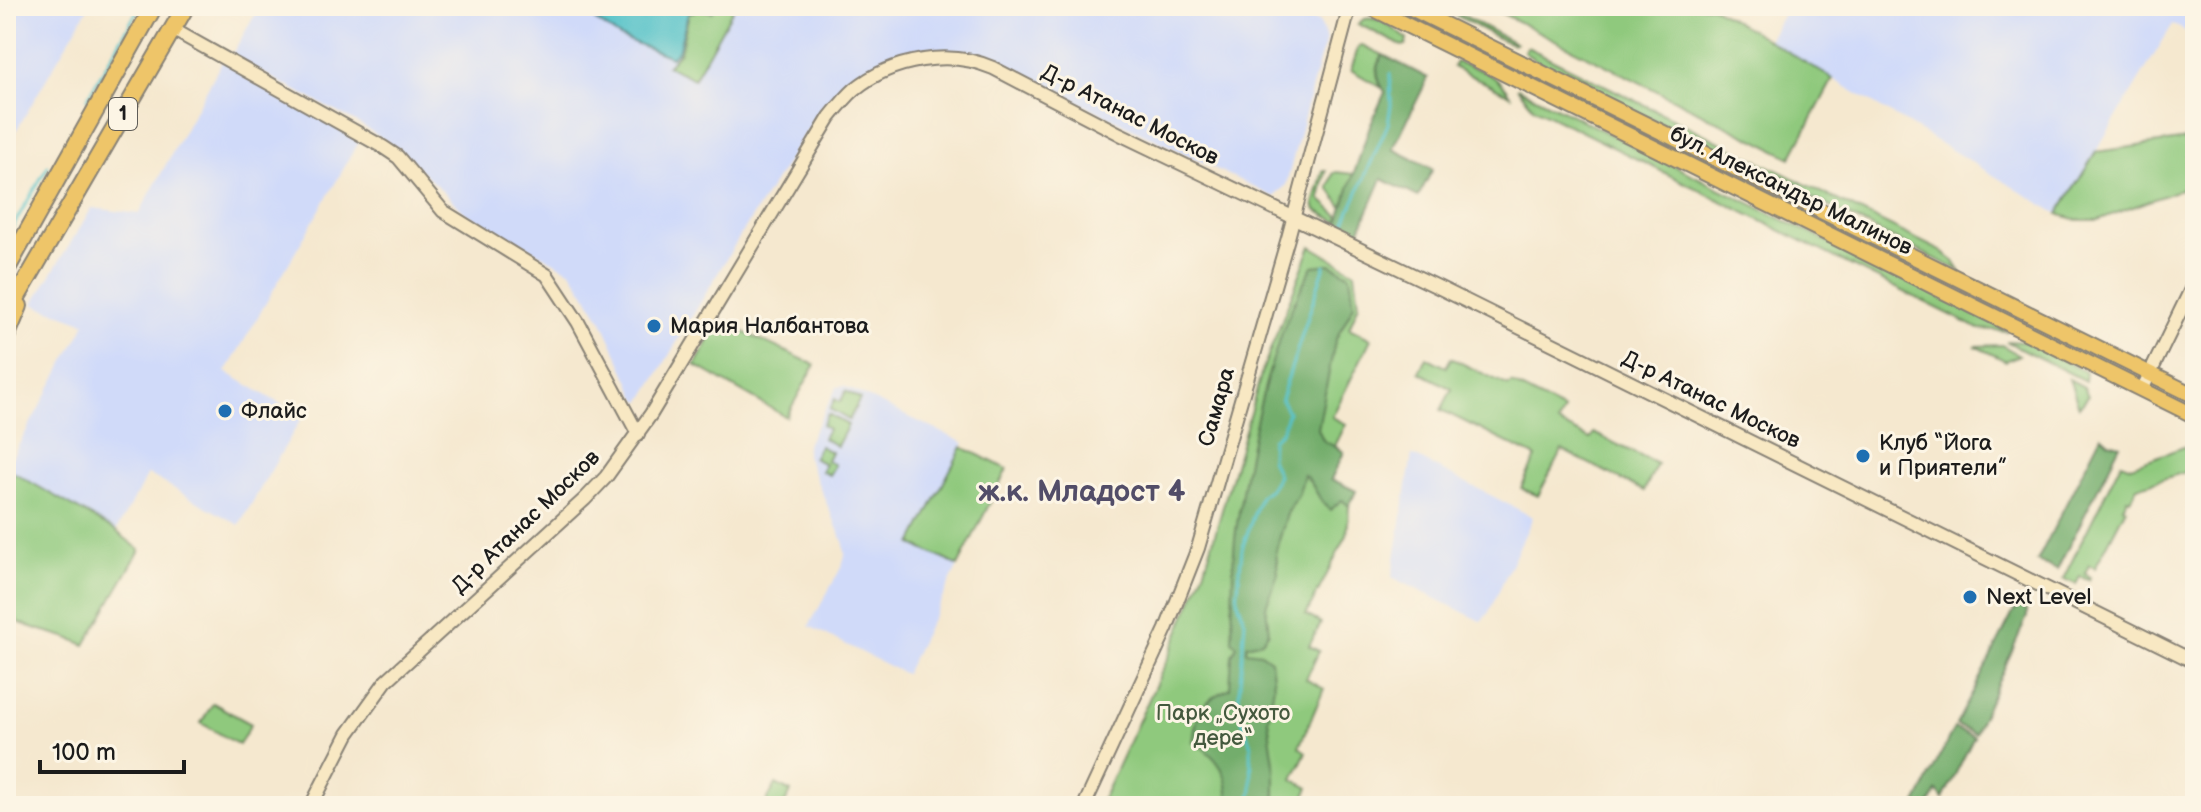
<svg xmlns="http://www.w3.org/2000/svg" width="2201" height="812" font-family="'Balsamiq Sans',sans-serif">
<rect width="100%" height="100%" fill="#fcf5e5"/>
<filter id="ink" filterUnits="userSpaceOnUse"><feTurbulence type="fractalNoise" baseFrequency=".0125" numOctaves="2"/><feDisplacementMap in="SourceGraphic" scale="16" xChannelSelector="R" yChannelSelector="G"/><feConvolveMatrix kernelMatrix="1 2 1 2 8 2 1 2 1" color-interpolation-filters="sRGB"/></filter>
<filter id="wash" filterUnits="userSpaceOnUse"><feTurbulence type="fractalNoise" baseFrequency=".006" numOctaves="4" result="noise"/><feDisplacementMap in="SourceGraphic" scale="32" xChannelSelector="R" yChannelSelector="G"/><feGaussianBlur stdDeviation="1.8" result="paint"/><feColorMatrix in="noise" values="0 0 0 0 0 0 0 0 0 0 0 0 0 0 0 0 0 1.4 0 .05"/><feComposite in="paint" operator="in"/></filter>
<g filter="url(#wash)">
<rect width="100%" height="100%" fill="#f5e8cf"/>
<g fill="#d0daf9">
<polygon points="6,6 89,6 6,148"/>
<polygon points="260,6 1286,6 1320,23 1327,40 1320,57 1286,185 1274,197 1019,73 969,52 927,52 867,72 844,85 823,106 740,236 642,401 638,400 601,319 571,271 466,214 400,150 363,126 231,56"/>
<polygon points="1788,6 2195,6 2195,37 2173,24 2058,214 1768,40"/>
<polygon points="224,58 363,135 226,372 306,419 301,419 239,525 148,474 116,531 6,468 86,323 33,304 92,208 139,214"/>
<polygon points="844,386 964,443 913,543 958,566 905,674 809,626 842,566 845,555 844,544 806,455 807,444 837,387"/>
<polygon points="1412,455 1533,517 1488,614 1481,621 1392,577"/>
</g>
<g fill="#8fc97d" stroke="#56724c" stroke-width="2">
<polygon points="716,6 735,6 694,79 667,66 680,52 689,14 699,9 712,12"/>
<polygon points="1439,6 1446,6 1515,43 1512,44 1502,40"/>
<polygon points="1711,6 1833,79 1791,158 1489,7"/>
<path d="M 1364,19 C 1381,16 1394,29 1407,39 L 1406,45 L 1402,46 L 1358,24 Z"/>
<path d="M 1362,45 L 1383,55 C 1376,67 1375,76 1382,88 L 1351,70 L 1358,48 Z"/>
<polygon points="1527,47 1941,251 1953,260 1960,271 1562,75 1526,54 1524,51"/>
<path d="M 1456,62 C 1477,68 1498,74 1510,95 L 1453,67 Z"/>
<polygon points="1517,88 2008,331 1979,329 1534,108"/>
<polygon points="2195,138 2195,184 2098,220 2077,220 2058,214 2096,152"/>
<polygon points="1323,171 1326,171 1320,199 1340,217 1338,222 1316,210 1314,204"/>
<polygon points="1336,172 1354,174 1343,208 1329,188 1333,174"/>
<polygon points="1311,246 1355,272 1359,304 1349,328 1371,339 1332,417 1346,424 1335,446 1344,452 1331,479 1356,491 1349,506 1347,535 1306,615 1321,623 1309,646 1319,651 1306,679 1324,689 1299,747 1306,752 1293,779 1309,788 1300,806 1099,806 1169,656 1205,569 1262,371"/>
<polygon points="720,321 815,365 786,417 695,365"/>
<polygon points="2006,341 2028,342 2086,372 2085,381"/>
<polygon points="2002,345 2019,355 2006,361 1975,346"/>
<polygon points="1426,357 1446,367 1451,358 1509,386 1511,383 1564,410 1558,423 1590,439 1594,433 1657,464 1644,491 1562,450 1538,496 1521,488 1536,457 1441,410 1452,389 1419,372"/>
<polygon points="2069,379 2084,387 2088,396 2079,407"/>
<polygon points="846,391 860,399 849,420 830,409 835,399 840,402"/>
<polygon points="828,414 848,425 837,446 823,438 828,429 822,425"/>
<polygon points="2195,443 2195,469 2137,487 2130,499 2127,498 2123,507 2126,508 2095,568 2089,565 2085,574 2090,577 2089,580 2080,577 2076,584 2063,579 2121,462 2131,466"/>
<polygon points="820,446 831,452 827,460 835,465 829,475 821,471 825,464 813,458"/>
<polygon points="962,447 1007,469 958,566 912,544"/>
<path d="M 6,468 L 116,531 L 140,550 L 85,645 C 60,632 29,631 6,615 Z"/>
<polygon points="213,703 251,724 239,745 201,723"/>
<polygon points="776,784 791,792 783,806 764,806"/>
</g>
<g fill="#73ad6c" stroke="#486444" stroke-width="2">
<path d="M 1383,55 L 1428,78 L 1393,149 L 1433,169 L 1418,197 L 1382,179 L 1358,234 L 1338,222 L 1369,128 L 1385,92 C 1376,78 1375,70 1383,55 Z"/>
<path d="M 1330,264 L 1350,275 L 1354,305 L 1335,341 L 1318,429 L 1323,440 L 1344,452 L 1331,479 L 1356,491 L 1349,506 L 1342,500 L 1330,510 C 1315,498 1317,486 1304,475 L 1299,493 L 1287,514 L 1276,551 L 1278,574 L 1266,606 L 1269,632 L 1262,641 L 1247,645 L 1246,651 L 1261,653 L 1271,660 L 1274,686 L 1268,720 L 1275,770 L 1275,806 L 1228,806 C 1230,774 1219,757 1193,742 C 1197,711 1201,701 1230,688 L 1232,655 L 1237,645 L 1232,641 C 1233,602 1231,562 1237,524 C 1249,442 1270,338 1313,266 Z"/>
<polygon points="2101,435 2109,442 2120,445 2057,570 2037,561"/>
<polygon points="2020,607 2027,611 2027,617 1975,734 1956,725 2014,611"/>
<polygon points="1954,728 1974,737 1943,799 1937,791 1929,806 1915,806"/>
</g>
<polygon fill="#54c2c9" stroke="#386f72" stroke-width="2" points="604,6 716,6 713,11 699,8 688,14 678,51 671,57 620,37 596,21"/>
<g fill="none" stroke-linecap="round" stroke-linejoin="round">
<g stroke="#54c2c9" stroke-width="3">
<polyline points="87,99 140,6"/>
<polyline points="1343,226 1388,124 1391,105 1390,74"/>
<polyline points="6,238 48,166"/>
<polyline points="1248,806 1252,789 1251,746 1238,707 1245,621 1237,599 1242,549 1260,496 1270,489 1278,476 1271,459 1272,439 1281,432 1288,412 1281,399 1325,265"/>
</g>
</g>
</g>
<g filter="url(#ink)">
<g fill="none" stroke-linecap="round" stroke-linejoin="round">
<g stroke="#888276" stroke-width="16">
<g id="secondary">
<polyline points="172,29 383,147 398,157 443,211 547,275 578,322 638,434"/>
<polyline points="2142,390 2195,281"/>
<path d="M 311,806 L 348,734 L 386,681 L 585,499 L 606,477 L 651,414 L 830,117 C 838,107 846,97 855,89 C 892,59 950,49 993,68 L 1120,134 L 1440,288 L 2195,662"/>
<polyline points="1084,806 1166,629 1198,548 1288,238 1350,6"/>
</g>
</g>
<g stroke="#888276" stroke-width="18">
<g id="primary">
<polyline points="1368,6 2195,416"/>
<polyline points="1407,6 2195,396"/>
</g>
</g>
<g stroke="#888276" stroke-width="20">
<g id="highway">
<polyline points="6,270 154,6"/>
<polyline points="6,316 186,6"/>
<polyline points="6,337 19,306"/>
</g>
</g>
<use href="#secondary" stroke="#f8e8c3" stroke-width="12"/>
<use href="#primary" stroke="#eec569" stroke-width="14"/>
<use href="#highway" stroke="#eec569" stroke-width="16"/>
</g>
</g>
<g fill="#1f6fb2" stroke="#fcf5e5" stroke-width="3">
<circle cx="654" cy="326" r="8"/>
<circle cx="225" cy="411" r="8"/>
<circle cx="1863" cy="456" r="8"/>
<circle cx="1970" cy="597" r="8"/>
</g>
<g text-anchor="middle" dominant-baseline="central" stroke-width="6" stroke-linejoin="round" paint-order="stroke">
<rect fill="#fcf5e5" stroke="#5f5d58" stroke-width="2" x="109" y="98" width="28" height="32" rx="6"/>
<g font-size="20" font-weight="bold" fill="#1c1c1c">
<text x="123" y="114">1</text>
</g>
<g font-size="22" fill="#1c1c1c" stroke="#fcf5e5">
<text transform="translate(1130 115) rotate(27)">Д-р Атанас Москов</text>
<text transform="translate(1791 191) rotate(26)">бул. Александър Малинов</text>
<text transform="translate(1711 400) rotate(26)">Д-р Атанас Москов</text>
<text transform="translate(1217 407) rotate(-74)">Самара</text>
<text transform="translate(526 522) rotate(-44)">Д-р Атанас Москов</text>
</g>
<g font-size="22" fill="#1c1c1c" stroke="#fcf5e5" text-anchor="start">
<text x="670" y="326">Мария Налбантова</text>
<text x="241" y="411">Флайс</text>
<text x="1879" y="443">Клуб “Йога<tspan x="1879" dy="25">и Приятели”</tspan></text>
<text x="1986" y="597">Next Level</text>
</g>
<g font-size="22" fill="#44593e" stroke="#fcf5e5">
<text x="1223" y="713">Парк „Сухото<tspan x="1223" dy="25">дере“</tspan></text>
</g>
<g font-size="30" font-weight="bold" fill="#524d68" stroke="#fcf5e5">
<text x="1082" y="492">ж.к. Младост 4</text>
</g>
</g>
<rect width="2201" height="812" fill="none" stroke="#fcf5e5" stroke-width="32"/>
<path d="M40 760v12h144v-12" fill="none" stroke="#1c1c1c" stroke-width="4"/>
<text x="52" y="760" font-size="24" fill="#1c1c1c" stroke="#fcf5e5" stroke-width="6" paint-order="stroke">100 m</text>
</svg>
